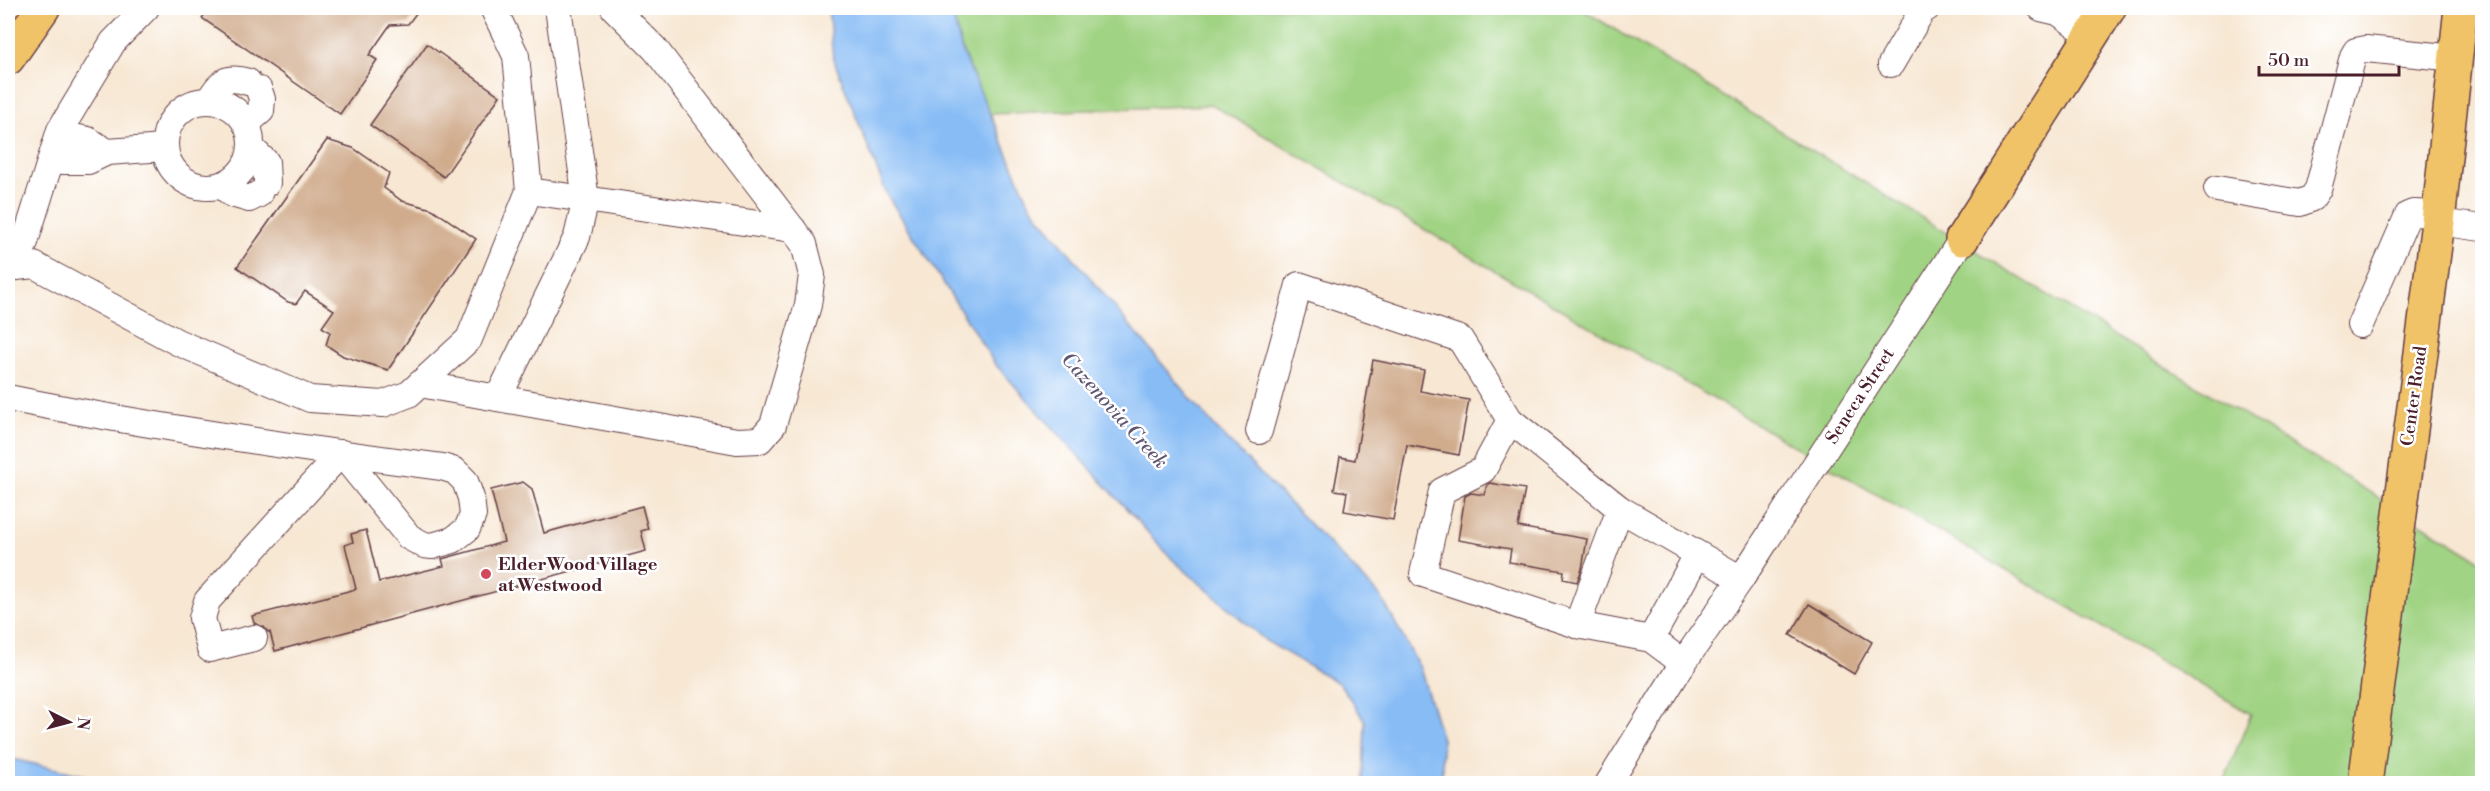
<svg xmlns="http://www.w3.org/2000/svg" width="2490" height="791" font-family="'Libre Bodoni',serif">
<rect width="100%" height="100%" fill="#fff"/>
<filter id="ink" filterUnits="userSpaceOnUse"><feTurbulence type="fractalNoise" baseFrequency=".0167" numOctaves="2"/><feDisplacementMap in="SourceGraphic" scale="12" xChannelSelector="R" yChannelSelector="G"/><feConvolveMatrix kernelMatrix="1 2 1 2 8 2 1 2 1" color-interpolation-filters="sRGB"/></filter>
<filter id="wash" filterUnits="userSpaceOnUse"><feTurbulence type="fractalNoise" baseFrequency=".008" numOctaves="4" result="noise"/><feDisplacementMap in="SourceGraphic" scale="24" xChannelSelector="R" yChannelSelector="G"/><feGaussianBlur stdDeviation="1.35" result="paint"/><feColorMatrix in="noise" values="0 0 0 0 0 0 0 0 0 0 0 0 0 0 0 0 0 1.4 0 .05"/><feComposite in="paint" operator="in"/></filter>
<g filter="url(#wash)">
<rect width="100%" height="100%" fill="#f7e7d3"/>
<polygon fill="#a0d383" stroke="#757957" stroke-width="1.5" points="951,8 1580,8 2482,561 2482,783 2223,783 2251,714 1212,105 989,114 962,50"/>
<g fill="#87bcf5" stroke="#686e90" stroke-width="1.5">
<polygon points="828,8 951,8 962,50 1031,207 1214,426 1381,597 1420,668 1442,739 1442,783 1363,783 1365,721 1340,684 1266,641 1173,560 995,364 887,195 833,58"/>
<polygon points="8,758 118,783 8,783"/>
</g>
<g id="blocks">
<g fill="#d0ac8d">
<polygon points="210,8 420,8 408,24 390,25 369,55 377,60 340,114 202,18"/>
<polygon points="427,44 500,96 444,177 370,125"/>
<polygon points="327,140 353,148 389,173 384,188 402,201 432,209 476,239 388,370 343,356 326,345 330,332 322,327 334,310 305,291 296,304 288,302 237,267"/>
<polygon points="1373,360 1424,370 1420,391 1469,400 1459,455 1407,445 1393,520 1344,511 1347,492 1334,490 1340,457 1355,460"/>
<polygon points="523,482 532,489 544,533 642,506 648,529 641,531 646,551 275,651 270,632 268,632 264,627 254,623 252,616 356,589 345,545 353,542 351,534 366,530 379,582 444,566 442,559 504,542 491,490"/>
<polygon points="1490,483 1525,489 1518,527 1587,539 1582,569 1577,582 1563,579 1564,571 1509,562 1511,549 1458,540 1465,496 1471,493 1485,495 1487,485"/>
<polygon points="1809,604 1872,642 1854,674 1790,635"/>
</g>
</g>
</g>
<g filter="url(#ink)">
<use href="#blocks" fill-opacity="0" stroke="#643d44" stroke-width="1.5"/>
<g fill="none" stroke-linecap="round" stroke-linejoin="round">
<g stroke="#643d44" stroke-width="28">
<g id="minor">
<polyline points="2041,8 2058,12 2091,36"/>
<polyline points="1891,64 1922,11 1927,8"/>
<path d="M 209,100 C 221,82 225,75 248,82"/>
<circle cx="208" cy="144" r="43"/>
<polyline points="246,124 261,111 262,99 259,90"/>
<polyline points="59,134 88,140 107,152"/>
<polyline points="252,149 266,162 267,183"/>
<polyline points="51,161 88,161 107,152 165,148"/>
<polyline points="221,185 232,194 249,199 259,194"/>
<polyline points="2217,189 2300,203 2312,198 2318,189 2353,56 2356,51 2366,49 2456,58"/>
<polyline points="529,191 793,229"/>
<polyline points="2438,222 2482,228"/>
<polyline points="8,246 24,245 60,130 113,42 146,8"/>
<polyline points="8,268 34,265 177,342 310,399 383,404 409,394 469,339 529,191 516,56 493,8"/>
<polyline points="2360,325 2408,215 2413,213 2439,214"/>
<polyline points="420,384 737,441 760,440 773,425 808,305 812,275 804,244 655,49 614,8"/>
<path d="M 8,398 C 151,427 297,448 442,467 L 455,471 L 465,481 L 471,498 L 473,515 L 467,529 L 453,540 L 432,546 L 424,545 L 409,537 L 341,453"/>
<polyline points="498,398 577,237 586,199 558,8"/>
<polyline points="1510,420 1483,470 1442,491 1423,574 1577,625 1651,639 1683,663"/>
<polyline points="1259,431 1299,285 1460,339 1510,420 1620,509 1741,579"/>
<polyline points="1577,625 1620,509"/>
<polyline points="254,638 210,649 202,618 207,601 341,453"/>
<polyline points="1651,639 1697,555"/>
<polyline points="1608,784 1683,663 1741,579 1962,239"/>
</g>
</g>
<g stroke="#643d44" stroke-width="36">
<g id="major">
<polyline points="8,58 43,8"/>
<polyline points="1962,239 2109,8"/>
<polyline points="2365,784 2438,222 2461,8"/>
</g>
</g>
<use href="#minor" stroke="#fff" stroke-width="26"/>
<use href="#major" stroke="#f1c369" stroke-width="33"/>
</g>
</g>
<circle fill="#d1495b" stroke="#fff" stroke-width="2" cx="486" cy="574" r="6"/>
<g text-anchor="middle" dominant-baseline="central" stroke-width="5" stroke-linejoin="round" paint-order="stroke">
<g font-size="18" fill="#4a1f2b" stroke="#fff">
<text transform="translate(1860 396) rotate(-57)">Seneca Street</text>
<text transform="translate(2414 396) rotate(-82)">Center Road</text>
</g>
<g font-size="18" font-weight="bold" fill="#4a1f2b" stroke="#fff" text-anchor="start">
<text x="498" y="564">ElderWood Village<tspan x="498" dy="21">at Westwood</tspan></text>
</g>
<g font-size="20" font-style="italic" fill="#5f5672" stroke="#fff">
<text transform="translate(1114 411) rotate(48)">Cazenovia Creek</text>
</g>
</g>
<rect width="2490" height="791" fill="none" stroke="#fff" stroke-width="30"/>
<g transform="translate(69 722) rotate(96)" stroke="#ffffff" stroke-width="4.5" paint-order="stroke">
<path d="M0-4.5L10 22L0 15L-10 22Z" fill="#4a1f2b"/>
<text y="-9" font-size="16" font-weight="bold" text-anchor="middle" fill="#4a1f2b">N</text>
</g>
<path d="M2259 66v9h140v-9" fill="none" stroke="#4a1f2b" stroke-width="3"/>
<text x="2268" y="66" font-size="18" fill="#4a1f2b" stroke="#ffffff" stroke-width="4.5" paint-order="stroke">50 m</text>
</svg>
